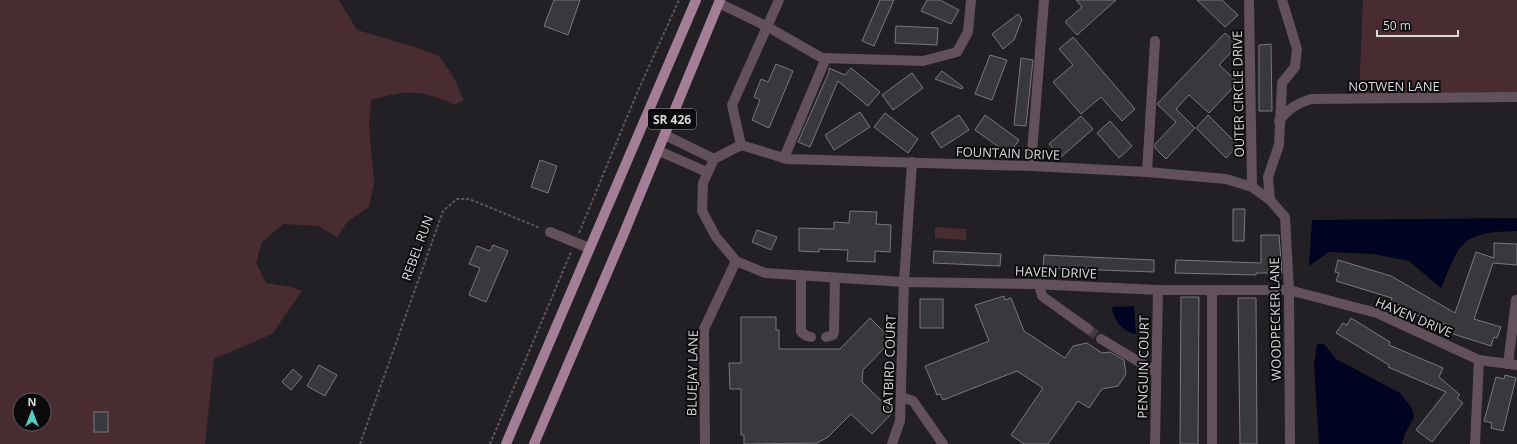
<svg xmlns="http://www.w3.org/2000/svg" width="1517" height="444" font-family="'Open Sans',sans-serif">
<rect width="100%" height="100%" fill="#222024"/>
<g fill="#492c32" fill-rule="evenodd">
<path d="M 0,0 L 339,0 L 357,30 L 415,47 L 439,56 L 454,78 L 464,100 L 454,105 C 423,89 404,90 371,100 L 369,125 L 374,183 L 369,207 L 347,222 L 337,237 L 318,226 L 283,224 L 262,242 L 256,263 L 266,283 L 292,287 L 302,291 L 272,334 L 214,359 L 205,444 L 0,444 ZM 20,400 L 44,400 L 44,424 L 20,424 Z"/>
<polygon points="1363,0 1517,0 1517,93 1359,97"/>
<polygon points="935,227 966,229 966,240 935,238"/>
</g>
<g fill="#000421">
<path d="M 1517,218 L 1517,231 C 1500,232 1480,231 1466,242 C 1455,249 1447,276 1441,288 L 1409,261 L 1373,254 L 1329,252 L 1309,266 L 1312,220 Z"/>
<path d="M 1134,306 L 1136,334 C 1123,332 1113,320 1112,307 Z"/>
<polygon points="1317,344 1324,344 1336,359 1400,393 1412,408 1414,417 1405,434 1402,444 1319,444 1314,364"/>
</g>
<g fill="#39393d" stroke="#78787d">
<polygon points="554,0 580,0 568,35 544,26"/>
<polygon points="880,0 894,0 874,46 862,41"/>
<polygon points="927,0 940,0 959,10 951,24 921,11"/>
<polygon points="1076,0 1116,0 1077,35 1065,22 1082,7"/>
<polygon points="1197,0 1222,0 1238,15 1225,27"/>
<polygon points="1018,14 1022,19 1014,40 1003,49 992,34"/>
<polygon points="896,26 938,28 937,45 895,43"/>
<polygon points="1225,33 1238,45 1219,65 1238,82 1209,113 1189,95 1176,109 1195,128 1166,159 1155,148 1155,144 1176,122 1158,105 1158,103"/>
<polygon points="1073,37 1135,109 1122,121 1101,97 1081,114 1053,82 1073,65 1059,49"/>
<polygon points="1271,44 1272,111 1259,111 1259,45"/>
<polygon points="990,55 1007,60 992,100 975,94"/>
<polygon points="1021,58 1033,60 1026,126 1014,125"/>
<polygon points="776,64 793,71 769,128 752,120 760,100 754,97 761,79 768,82"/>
<polygon points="829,68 845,75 851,68 880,92 868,106 838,81 810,147 798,142 829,72"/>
<polygon points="942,71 963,87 962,89 935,79"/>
<polygon points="912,73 923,88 893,110 882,95"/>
<polygon points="860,112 870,127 834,150 825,135"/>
<polygon points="885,113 918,139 908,153 874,127"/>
<polygon points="959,115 969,130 941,148 931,133"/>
<polygon points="985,115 1019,140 1009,154 975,130"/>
<polygon points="1208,115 1238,145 1226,158 1196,128"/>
<polygon points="1081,116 1093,129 1061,157 1049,144"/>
<polygon points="1110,121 1132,146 1119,158 1097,133"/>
<polygon points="540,160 557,166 548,193 531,187"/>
<polygon points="1233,209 1245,209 1244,241 1233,241"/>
<polygon points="850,211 877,212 876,224 891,225 890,252 875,251 875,262 847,261 848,250 819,249 819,252 799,251 799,228 834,229 834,222 849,223"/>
<polygon points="757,230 777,237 771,250 752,242"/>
<polygon points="1261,235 1279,235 1282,273 1256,273 1256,275 1175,273 1176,260 1261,263"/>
<polygon points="1494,243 1517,244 1517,265 1493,263 1474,319 1501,327 1497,338 1494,337 1491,346 1447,332 1449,325 1433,320 1431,323 1391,301 1392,298 1336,281 1339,273 1335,272 1338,260 1391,276 1455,313 1476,252 1494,258"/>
<polygon points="493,245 508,251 486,302 469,295 480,268 469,264 477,246 490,251"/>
<polygon points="934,251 1001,254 1000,266 933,263"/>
<polygon points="1044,255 1154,260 1154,272 1043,268"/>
<polygon points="1004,296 1005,300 1011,298 1024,331 1065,358 1073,346 1087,343 1102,353 1110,352 1124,360 1126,374 1118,386 1102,389 1089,408 1078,401 1048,444 1024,444 1011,435 1043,388 1017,371 943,400 940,394 937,395 925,366 989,341 975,305"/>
<polygon points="1181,297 1199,297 1198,444 1180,444"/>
<polygon points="1238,298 1256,298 1257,444 1240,444"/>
<rect x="920" y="299" width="23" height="29"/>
<polygon points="741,317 776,317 776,330 779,330 779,349 840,349 870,318 892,340 863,370 862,382 893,412 872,434 851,414 828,437 817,443 744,444 744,435 741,435 741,389 730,389 729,363 741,363"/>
<polygon points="1351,318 1390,342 1389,345 1443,368 1439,377 1460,395 1457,398 1463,403 1432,442 1416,430 1446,392 1388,367 1389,365 1336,333 1343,323 1347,325"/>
<polygon points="319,365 337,375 325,396 307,386"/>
<polygon points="293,369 302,377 291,390 282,382"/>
<polygon points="1505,375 1516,378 1503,431 1491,428 1492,423 1484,421 1496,377 1504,379"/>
<rect x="94" y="412" width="14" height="20"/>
</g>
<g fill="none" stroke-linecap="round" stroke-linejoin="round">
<polyline stroke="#3e3c3f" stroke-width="10" stroke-dasharray="10 5" stroke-linecap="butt" points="1088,329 1101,339"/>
<g stroke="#5a585c" stroke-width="2" stroke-dasharray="3 2" stroke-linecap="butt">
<polyline points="579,233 637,93 679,0"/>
<polyline points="360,444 443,211 457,199 469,199 540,228"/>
<polyline points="490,444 571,252"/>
</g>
<g stroke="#62505b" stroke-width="10">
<polyline points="779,0 732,105 741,145 714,159 703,183 702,211 716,237 736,261 765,273 904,282 1033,284 1158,290 1289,290 1377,313 1479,360 1517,365"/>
<polyline points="1249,0 1252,187"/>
<polyline points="719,3 768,27 822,58 923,61 957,52 968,32 971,0"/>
<path d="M 1279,121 C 1288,109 1296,104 1311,99 L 1517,97"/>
<polyline points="665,135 714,159"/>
<polyline points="741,145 787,159 1031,166 1147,172 1226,179 1252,187 1270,200 1285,217 1289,290 1290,444"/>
<polyline points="659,151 707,172"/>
<polyline points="784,158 826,58"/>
<polyline points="1031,166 1044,0"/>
<polyline points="1147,172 1155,41"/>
<polyline points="1270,200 1268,177 1279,145 1282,83 1295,67 1297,49 1282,0"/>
<polyline points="550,232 589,248"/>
<polyline points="801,275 801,332 807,336 811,337"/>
<polyline points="1039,284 1042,296 1088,329"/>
<polyline points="826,337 833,335 834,332 835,278"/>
<polyline points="1101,339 1156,372"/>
<polyline points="1508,364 1516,300"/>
<polyline points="901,397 913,401 943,444"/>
<polyline points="705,444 704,329 736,261"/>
<polyline points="892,444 900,421 904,282 912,162"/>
<polyline points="1155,444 1158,290"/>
<polyline points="1212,444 1212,290"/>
<polyline points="1475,444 1479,360"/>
</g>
<g stroke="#a37e96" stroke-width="10">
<polyline points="506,444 696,0"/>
<polyline points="534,444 622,238 720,0"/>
</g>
</g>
<g text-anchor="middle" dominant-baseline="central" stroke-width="4" stroke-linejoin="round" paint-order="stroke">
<rect fill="#0b0a0c" stroke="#9c9a9c" stroke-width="1" x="648" y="109" width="48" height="20" rx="3"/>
<g font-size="12" font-weight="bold" fill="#dad8da">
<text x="672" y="119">SR 426</text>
</g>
<g font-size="13" fill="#dad8da" stroke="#0b0a0c">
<text x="1394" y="86">NOTWEN LANE</text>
<text transform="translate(1238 94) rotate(-91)">OUTER CIRCLE DRIVE</text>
<text transform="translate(1008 153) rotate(2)">FOUNTAIN DRIVE</text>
<text transform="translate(417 248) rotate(-70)">REBEL RUN</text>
<text transform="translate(1056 272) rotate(2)">HAVEN DRIVE</text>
<text transform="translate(1414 317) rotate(23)">HAVEN DRIVE</text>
<text transform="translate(1275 319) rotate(-91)">WOODPECKER LANE</text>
<text transform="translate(889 364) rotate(-88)">CATBIRD COURT</text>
<text transform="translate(1143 367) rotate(-89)">PENGUIN COURT</text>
<text transform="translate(692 373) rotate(-89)">BLUEJAY LANE</text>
</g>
</g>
<g transform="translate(32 412)"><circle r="19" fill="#0b0a0c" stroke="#5e5c5e"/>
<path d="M0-3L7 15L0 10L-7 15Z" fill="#59cebe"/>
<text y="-6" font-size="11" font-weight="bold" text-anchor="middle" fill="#dad8da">N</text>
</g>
<path d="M1377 30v6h81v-6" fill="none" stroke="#dad8da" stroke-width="2"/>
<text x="1383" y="30" font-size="12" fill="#dad8da" stroke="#0b0a0c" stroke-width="3" paint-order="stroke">50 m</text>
</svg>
